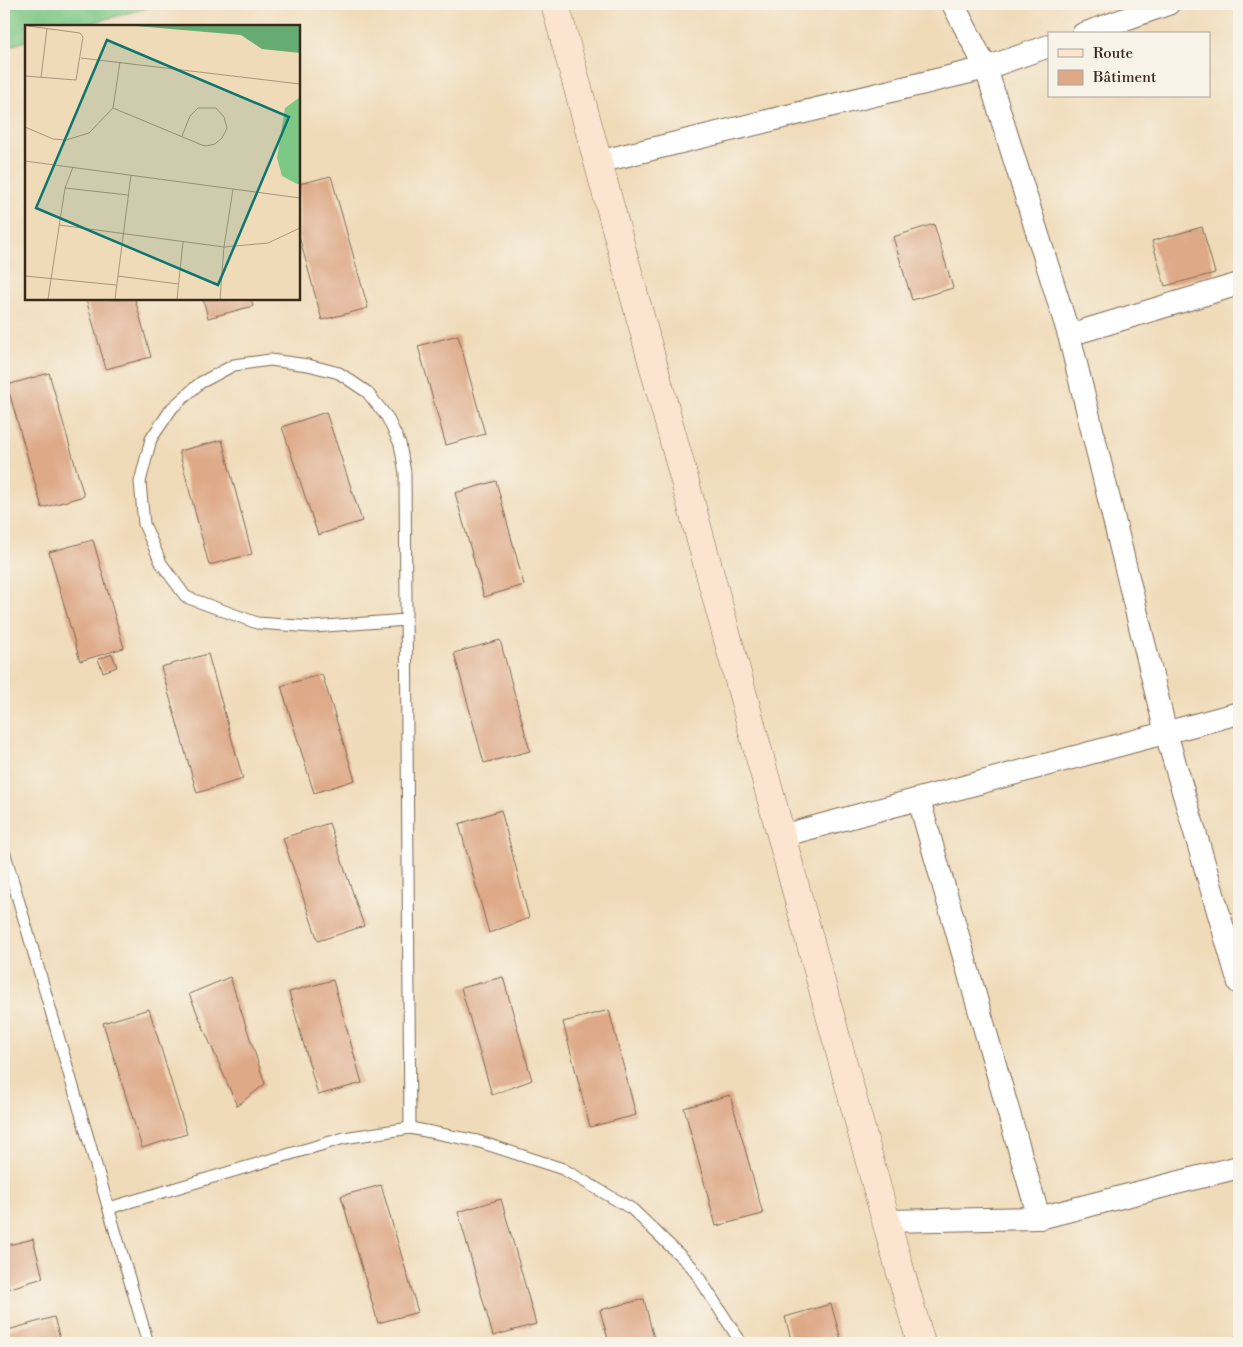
<svg xmlns="http://www.w3.org/2000/svg" width="1243" height="1347" font-family="'Libre Bodoni',serif">
<rect width="100%" height="100%" fill="#f7f3e8"/>
<filter id="ink" filterUnits="userSpaceOnUse"><feTurbulence type="fractalNoise" baseFrequency=".02" numOctaves="2"/><feDisplacementMap in="SourceGraphic" scale="10" xChannelSelector="R" yChannelSelector="G"/><feConvolveMatrix kernelMatrix="1 2 1 2 8 2 1 2 1" color-interpolation-filters="sRGB"/></filter>
<filter id="wash" filterUnits="userSpaceOnUse"><feTurbulence type="fractalNoise" baseFrequency=".0096" numOctaves="4" result="noise"/><feDisplacementMap in="SourceGraphic" scale="20" xChannelSelector="R" yChannelSelector="G"/><feGaussianBlur stdDeviation="1.12" result="paint"/><feColorMatrix in="noise" values="0 0 0 0 0 0 0 0 0 0 0 0 0 0 0 0 0 1.4 0 .05"/><feComposite in="paint" operator="in"/></filter>
<g filter="url(#wash)">
<rect width="100%" height="100%" fill="#f0dbb9"/>
<polygon fill="#7ec886" stroke="#5c7952" points="4,4 162,4 80,26 26,26 26,41 14,45 4,45"/>
<g id="blocks">
<g fill="#dea987">
<polygon points="331,176 368,308 322,320 299,236 299,184"/>
<polygon points="934,224 953,288 912,300 893,237"/>
<polygon points="1202,227 1215,273 1165,286 1152,241"/>
<polygon points="86,299 135,299 151,357 106,369"/>
<polygon points="203,299 251,299 253,306 208,318"/>
<polygon points="458,335 485,434 446,445 418,346"/>
<polygon points="49,373 84,496 42,508 7,385"/>
<polygon points="326,412 362,521 318,535 282,427"/>
<polygon points="222,440 252,554 209,565 179,451"/>
<polygon points="496,481 524,585 484,597 455,493"/>
<polygon points="93,540 124,648 80,661 49,552"/>
<polygon points="500,640 530,751 484,763 454,653"/>
<polygon points="112,654 117,667 103,672 98,659"/>
<polygon points="208,654 243,779 197,793 161,667"/>
<polygon points="322,674 355,780 314,793 281,686"/>
<polygon points="501,810 529,918 489,933 459,824"/>
<polygon points="329,823 364,926 318,941 283,838"/>
<polygon points="230,977 265,1084 237,1106 189,994"/>
<polygon points="503,977 532,1080 492,1095 461,988"/>
<polygon points="333,980 362,1083 318,1095 289,992"/>
<polygon points="149,1009 187,1134 142,1148 103,1023"/>
<polygon points="609,1010 636,1115 590,1127 563,1022"/>
<polygon points="730,1095 763,1214 716,1226 684,1108"/>
<polygon points="381,1185 418,1312 378,1323 341,1196"/>
<polygon points="501,1199 536,1324 493,1336 458,1212"/>
<polygon points="33,1239 43,1278 4,1290 4,1246"/>
<polygon points="644,1299 655,1343 609,1343 600,1310"/>
<polygon points="831,1304 842,1343 792,1343 785,1317"/>
<polygon points="54,1317 61,1343 4,1343 4,1318 8,1330"/>
</g>
</g>
</g>
<g filter="url(#ink)">
<use href="#blocks" fill-opacity="0" stroke="#7a6854" stroke-width="1"/>
<g fill="none" stroke-linecap="round" stroke-linejoin="round">
<g stroke="#7a6854" stroke-width="13">
<g id="lane">
<polyline points="406,620 313,627 257,623 186,597 161,563 144,524 140,482 151,439 172,408 200,383 234,365 270,360 308,365 339,373 367,392 387,417 400,444 405,473 410,1128"/>
<polyline points="4,851 148,1343"/>
<polyline points="109,1208 344,1138 410,1128 477,1141 563,1169 632,1209 692,1267 738,1338 740,1343"/>
</g>
</g>
<g stroke="#7a6854" stroke-width="24">
<g id="street">
<polyline points="953,4 986,68 1069,335 1166,733 1239,983"/>
<polyline points="1083,34 1168,4"/>
<polyline points="598,162 986,68 1049,46"/>
<polyline points="1069,335 1239,284"/>
<polyline points="919,800 1039,1218"/>
<polyline points="781,836 1239,713"/>
<polyline points="886,1221 1039,1218 1239,1167"/>
</g>
</g>
<g stroke="#7a6854" stroke-width="29">
<polyline id="secondary" points="555,4 886,1221 921,1343"/>
</g>
<use href="#lane" stroke="#fff" stroke-width="11"/>
<use href="#street" stroke="#fff" stroke-width="22"/>
<use href="#secondary" stroke="#fce5d0" stroke-width="28"/>
</g>
</g>
<g transform="translate(25 25)">
<rect width="275" height="275" fill="#f0dbb9"/>
<path d="M 275,72 L 275,159 L 272,159 L 257,151 L 252,133 L 260,83 Z" fill="#7ec886"/>
<path d="M 111,1 L 275,1 L 275,28 L 237,24 L 216,10 Z" fill="#66ac73"/>
<path fill="none" stroke="#a8947b" stroke-width="1" d="M 56,33 L 275,59M 0,51 L 51,55 L 58,12 L 55,8 L 3,1M 16,53 L 22,3M 88,83 L 177,120 L 181,121 L 190,119 L 197,113 L 202,103 L 199,92 L 191,83 L 173,83 L 165,91 L 157,111M 0,102 L 28,114 L 41,115 L 64,108 L 88,83 L 95,37M 0,136 L 275,173M 40,163 L 103,170M 34,200 L 199,222 L 243,218 L 275,203M 0,251 L 91,260M 93,251 L 153,259M 23,274 L 40,163 L 48,142M 90,274 L 106,150M 152,274 L 158,217M 195,274 L 199,222 L 208,164"/>
<path fill="#0f766e" fill-opacity="0.15" stroke="#0f766e" stroke-width="2.5" d="M 82,15 L 264,92 L 193,260 L 11,183 Z"/>
<rect width="275" height="275" fill="none" stroke="#3b2a1e" stroke-width="2.5"/>
</g>
<rect width="1243" height="1347" fill="none" stroke="#f7f3e8" stroke-width="20"/>
<rect x="1048" y="32" width="162" height="65" fill="#f7f3e8" stroke="#aca397"/>
<rect x="1058" y="49" width="25" height="8" fill="#fce5d0" stroke="#aca397"/>
<text x="1093" y="58" font-size="15" fill="#3b2a1e">Route</text>
<rect x="1058" y="70" width="25" height="15" fill="#dea987" stroke="#aca397"/>
<text x="1093" y="82" font-size="15" fill="#3b2a1e">Bâtiment</text>
</svg>
